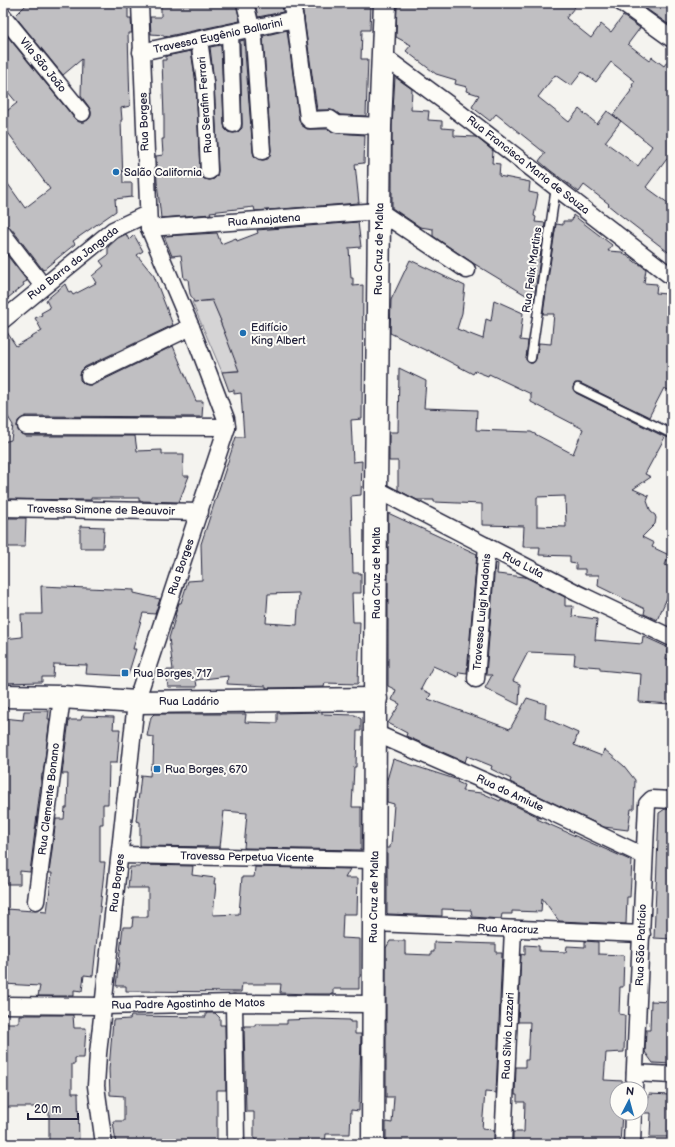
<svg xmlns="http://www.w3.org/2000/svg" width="675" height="1147" font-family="'Balsamiq Sans',sans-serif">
<rect width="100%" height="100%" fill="#f4f3ef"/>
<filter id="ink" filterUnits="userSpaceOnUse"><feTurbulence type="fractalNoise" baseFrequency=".025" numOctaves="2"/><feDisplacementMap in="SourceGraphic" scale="8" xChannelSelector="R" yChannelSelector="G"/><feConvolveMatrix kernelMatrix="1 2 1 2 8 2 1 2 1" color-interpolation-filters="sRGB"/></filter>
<g filter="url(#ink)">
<polygon fill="#d5d4d5" stroke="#7c7b88" points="213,301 221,321 220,322 241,370 222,372 192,302"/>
<g fill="#c0bfc2" stroke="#22223b" fill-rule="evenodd">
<polygon points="28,3 118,3 118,7 128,6 128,19 131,19 132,33 128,33 130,106 121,108 122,120 121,120 123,183 132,183 132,197 115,199 116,211 73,241 75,244 43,270 11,228 7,225 3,225 3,177 25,208 50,189 3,126 3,114 17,103 3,86 4,32 75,119 79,122 84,122 88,120 91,116 91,112 89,107 81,96 82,59 63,75 15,16"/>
<polygon points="161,3 236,3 240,21 164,37 164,35 151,34 150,17 161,17"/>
<polygon points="255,3 282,3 283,12 258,17"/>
<polygon points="301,3 371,3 370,30 362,30 361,59 368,59 366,116 340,115 335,111 330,110 317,110 304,18"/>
<path d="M 397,3 L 482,3 L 486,6 L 487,3 L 578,3 L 566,18 L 591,38 L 601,24 L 611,32 L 623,16 L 640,28 L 628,44 L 650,61 L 652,57 L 664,66 L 672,55 L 672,152 L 646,187 L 672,206 L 672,255 L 619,214 L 608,205 L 609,204 L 584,185 L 579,192 L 551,171 L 539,161 L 545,153 L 496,114 L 490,121 L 472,107 L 479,95 L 466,91 L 467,87 L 455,84 L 456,80 L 436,74 L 406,51 L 411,45 L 396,37 ZM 611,62 L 635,81 L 632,85 L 633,86 L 630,90 L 631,91 L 613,115 L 621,121 L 607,111 L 597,124 L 579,109 L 569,122 L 538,97 L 555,75 L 571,86 L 582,72 L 596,82 ZM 621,121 L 652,146 L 638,166 L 605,142 Z"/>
<polygon points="638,3 672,3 672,19 668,24"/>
<polygon points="287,30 299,119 301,125 307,129 327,129 337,133 365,135 364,163 355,164 359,203 255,211 254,207 210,212 211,214 161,218 157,182 156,156 163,155 162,139 164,139 164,118 162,60 166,60 166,56 191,51 196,83 200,171 201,176 204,179 210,180 214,179 217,176 218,171 214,82 210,47 221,45 224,124 225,129 228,132 234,133 238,132 242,128 242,124 240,41 244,40 253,152 254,156 258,159 263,160 268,159 270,155 271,150 263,36"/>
<polygon points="395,77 412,89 411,110 429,111 428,120 442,121 442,128 454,129 454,136 476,137 493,151 492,163 500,164 499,176 530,182 529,192 538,194 534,216 536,217 535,222 545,223 534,300 473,263 433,236 433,229 420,227 392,208 392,126"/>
<path d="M 573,215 L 612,245 L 608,251 L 622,252 L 638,264 L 638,263 L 646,269 L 644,283 L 657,284 L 656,293 L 666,294 L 672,297 L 672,392 L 664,388 L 649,417 L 580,383 L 575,383 L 573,388 L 576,393 L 665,437 L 645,474 L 651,477 L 633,489 L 649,496 L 647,501 L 651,512 L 655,515 L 656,518 L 655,524 L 642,537 L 654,543 L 652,547 L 669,555 L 665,565 L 672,568 L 672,587 L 657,620 L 644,614 L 645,609 L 598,586 L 599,575 L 585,575 L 585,569 L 576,569 L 576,564 L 570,563 L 570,556 L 539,555 L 540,547 L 523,547 L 524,526 L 482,525 L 482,504 L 434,502 L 434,500 L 417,500 L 398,490 L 398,461 L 389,461 L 389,432 L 398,432 L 399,368 L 426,381 L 424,408 L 477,410 L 476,430 L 531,432 L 573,454 L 583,429 L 531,402 L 531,394 L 489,374 L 488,376 L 475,371 L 473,374 L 427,350 L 427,351 L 390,333 L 391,300 L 410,260 L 465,286 L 462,313 L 457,329 L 483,339 L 486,319 L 491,321 L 494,300 L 523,313 L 520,340 L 528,341 L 526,360 L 530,363 L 533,363 L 536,359 L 539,343 L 551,344 L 554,314 L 543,314 L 556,224 L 563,225 L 563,221 L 572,221 ZM 565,496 L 566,527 L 537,526 L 537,497 Z"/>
<path d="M 358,222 L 361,247 L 349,248 L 351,278 L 353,278 L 353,286 L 363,285 L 362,419 L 351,420 L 353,462 L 362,461 L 361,495 L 351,496 L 353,573 L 361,573 L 361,593 L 352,593 L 353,622 L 360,622 L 358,684 L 325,683 L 324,687 L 266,688 L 266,686 L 227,684 L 228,676 L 196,680 L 197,687 L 168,687 L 166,670 L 173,670 L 169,638 L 176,615 L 175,615 L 179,603 L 181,603 L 188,581 L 202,580 L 201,544 L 236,437 L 244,437 L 241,393 L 234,394 L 234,390 L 229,391 L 222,372 L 239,371 L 220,321 L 221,321 L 212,300 L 194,302 L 190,294 L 188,279 L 184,279 L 181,255 L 172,256 L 164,236 L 217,233 L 221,244 L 236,238 L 237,241 L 258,233 L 257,230 ZM 299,593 L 297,625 L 266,623 L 268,594 Z"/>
<polygon points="126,234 129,240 134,235 143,251 137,255 154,276 173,325 85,367 81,371 80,376 80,380 84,384 89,385 93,385 173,346 196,401 203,401 202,417 26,416 22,418 18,421 17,426 18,430 21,434 26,436 135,436 137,451 162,450 162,454 184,454 183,476 189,476 179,502 139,501 139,498 91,498 91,500 3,499 3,442 11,440 13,425 3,409 3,329 5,329 16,346 42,331 35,318 42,315 41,313 50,308 46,300 65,284 69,293 71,292 73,295 96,283 92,276 104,266 100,261 108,255 108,247 118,238"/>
<polygon points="3,250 27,281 23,283 24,285 3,302"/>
<polygon points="388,513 477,554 467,673 459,672 458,677 433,666 421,689 431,694 428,699 510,729 527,698 546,704 545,718 578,733 574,745 602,756 604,749 624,766 635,780 634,809 631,809 628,830 604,827 510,782 511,779 491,769 492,766 467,756 465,762 406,736 407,733 388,723 400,704 392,700 396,690 388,686"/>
<polygon points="3,518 26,518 25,547 3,547"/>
<polygon points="80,526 104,527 103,548 80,548"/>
<polygon points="495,563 498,564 497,574 525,577 565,597 565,606 573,606 572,616 597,619 595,640 642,644 643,636 667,647 666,659 672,659 672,704 639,702 641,674 600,670 600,667 574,665 575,654 528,652 513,681 520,684 519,705 485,688 492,675 486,675"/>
<polygon points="41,586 134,590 134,593 160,599 155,614 143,613 133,649 136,649 128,675 127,676 86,674 87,665 54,664 53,677 42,677 42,682 3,683 3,639 22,637 21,614 42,614"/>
<polygon points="24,711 49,711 48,719 50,719 43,774 42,774 30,872 20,871 20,884 3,884 3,718 23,720"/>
<polygon points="322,712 322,714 355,715 361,719 361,731 357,731 356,767 354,767 352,807 361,807 361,850 244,848 247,813 224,811 220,847 140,846 140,822 136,821 141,775 150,776 151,765 153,765 154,737 147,736 151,717 154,714 246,714 245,722 277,723 277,713"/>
<polygon points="82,716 114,717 113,729 120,729 117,763 109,763 108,804 103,804 103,824 100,824 100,862 105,862 93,976 84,975 82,991 74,990 74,996 38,996 40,986 3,984 3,910 6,910 6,909 47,912 52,873 49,873 56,819 64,819 65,808 67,808 68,774 62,774 69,720 81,720"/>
<polygon points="393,759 458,780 457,782 464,785 462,791 482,793 500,801 501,799 541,818 537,817 537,819 632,861 630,897 627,897 626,924 559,921 542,898 541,912 512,911 512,914 502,914 501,919 472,917 471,910 442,909 442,916 388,914 387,913 387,848 390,848 390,845 391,845 394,804 387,802 387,780"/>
<polygon points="665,809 672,809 672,939 654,938 659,813"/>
<polygon points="140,865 193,866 192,875 215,878 214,884 216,884 213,915 239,914 242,877 254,877 255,867 350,869 345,878 358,878 357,914 343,914 342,938 360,939 360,977 359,977 359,989 333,989 333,994 309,994 280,993 281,984 242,984 241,992 126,991 126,986 116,986 123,927 132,927 133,917 148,917 148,888 128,888 130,867 140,867"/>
<polygon points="390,941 405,941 405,954 431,955 431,952 434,952 434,942 496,944 496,953 502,953 496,1093 485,1092 482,1129 494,1130 494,1144 386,1144 386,1122 392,1123 394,1097 386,1097 386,948"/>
<polygon points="585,941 598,942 598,954 624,955 623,987 620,987 619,1014 625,1015 624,1052 606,1053 604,1080 623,1081 622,1089 617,1089 617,1113 622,1113 620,1144 513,1144 513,1132 524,1132 525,1102 517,1102 517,1095 515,1095 516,1067 525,1067 525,1060 528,1060 530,1022 518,1022 521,954 525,955 525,945 539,946 539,951 566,952 567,946 585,947"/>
<polygon points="651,1001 672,1002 672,1064 653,1063 645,1052 646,1030 650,1030"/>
<polygon points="206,1013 215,1013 220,1018 220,1025 225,1025 226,1090 217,1090 217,1144 116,1144 113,1121 124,1121 124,1096 110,1095 109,1069 113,1020 130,1019 131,1016 206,1017"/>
<polygon points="19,1015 73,1015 74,1028 86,1028 84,1058 75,1058 75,1064 72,1064 72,1093 78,1093 79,1144 49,1144 49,1107 3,1107 3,1023 19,1023"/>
<polygon points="316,1019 350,1020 350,1022 355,1022 355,1034 361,1034 359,1111 351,1110 350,1134 326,1134 325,1144 256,1144 256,1139 254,1139 254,1112 246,1112 244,1026 255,1026 255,1024 287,1024 287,1020"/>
<polygon points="649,1094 670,1095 670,1099 672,1100 672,1137 650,1137 651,1113 642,1113 641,1108 641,1099 649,1098"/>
</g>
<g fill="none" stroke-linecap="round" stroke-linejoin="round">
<g stroke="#22223b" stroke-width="11">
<g id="lane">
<polyline points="531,358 556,187"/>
<polyline points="578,388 672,434"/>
</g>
</g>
<g stroke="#22223b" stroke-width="19">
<g id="street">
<polyline points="245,3 254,39 262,151"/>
<polyline points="291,3 295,19 308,118 310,120 330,119 337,124 380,126"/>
<polyline points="622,3 672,39"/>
<polyline points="3,16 82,113"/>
<polyline points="230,33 233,124"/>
<polyline points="199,40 205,82 209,171"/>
<polyline points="141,52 295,19"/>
<polyline points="383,56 448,104 672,277"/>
<polyline points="149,228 379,211 467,270"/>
<polyline points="3,234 43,286"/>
<polyline points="3,320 113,230 147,214"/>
<polyline points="89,376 191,327"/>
<polyline points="26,426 227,427"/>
<polyline points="376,489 577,593 672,638"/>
<polyline points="3,508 200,512"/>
<polyline points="476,679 487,546"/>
<polyline points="375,733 505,790 644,856"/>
<polyline points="120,855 374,860"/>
<polyline points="36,901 62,697"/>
<polyline points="374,923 642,934"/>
<polyline points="234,1003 236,1144"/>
<polyline points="3,1005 102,1006 234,1003 373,1004"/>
<polyline points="635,1073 672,1075"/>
<polyline points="634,1089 647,804 652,799 672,800"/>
<polyline points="104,1144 96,1086 98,1054 136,702 227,427 226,419 191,327 149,228 140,3"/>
<polyline points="503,1144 513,929"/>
<polyline points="632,1144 633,1113"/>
</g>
</g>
<g stroke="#22223b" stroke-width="25">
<g id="secondary">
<polyline points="3,696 62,697 136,702 376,699"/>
<polyline points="373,1144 376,489 380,126 385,3"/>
</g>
</g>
<use href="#lane" stroke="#fdfcf7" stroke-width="8"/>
<use href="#street" stroke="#fdfcf7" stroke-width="16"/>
<use href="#secondary" stroke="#fdfcf7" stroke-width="22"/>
</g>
</g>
<g fill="#1f6fb2" stroke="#fdfcf7" stroke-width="1.5">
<circle cx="116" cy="172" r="4"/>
<circle cx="243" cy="333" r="4"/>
<rect x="121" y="669" width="8" height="8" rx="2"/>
<rect x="153" y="765" width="8" height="8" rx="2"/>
</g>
<g text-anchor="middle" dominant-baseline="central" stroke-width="4" stroke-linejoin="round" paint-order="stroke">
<g font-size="11" fill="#22223b" stroke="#fdfcf7">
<text transform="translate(218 36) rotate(-12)">Travessa Eugênio Ballarini</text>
<text transform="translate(43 65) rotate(51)">Vila São João</text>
<text transform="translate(205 105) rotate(-94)">Rua Serafim Ferrari</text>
<text transform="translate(144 122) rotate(-92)">Rua Borges</text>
<text transform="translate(528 165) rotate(38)">Rua Francisca Maria de Souza</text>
<text transform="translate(264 220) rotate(-4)">Rua Anajatena</text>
<text transform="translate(379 249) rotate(-89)">Rua Cruz de Malta</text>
<text transform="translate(73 263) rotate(-38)">Rua Barra da Jangada</text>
<text transform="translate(532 270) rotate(-82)">Rua Felix Martins</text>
<text transform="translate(101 510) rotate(1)">Travessa Simone de Beauvoir</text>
<text transform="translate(523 565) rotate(27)">Rua Luta</text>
<text transform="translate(181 567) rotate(-71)">Rua Borges</text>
<text transform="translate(376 573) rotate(-90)">Rua Cruz de Malta</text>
<text transform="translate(482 612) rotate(-85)">Travessa Luigi Madonis</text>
<text x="189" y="701">Rua Ladário</text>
<text transform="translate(510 793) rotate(25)">Rua do Amiute</text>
<text transform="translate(49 799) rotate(-83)">Rua Clemente Bonano</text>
<text transform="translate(247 857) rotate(1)">Travessa Perpetua Vicente</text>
<text transform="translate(117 883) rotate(-83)">Rua Borges</text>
<text transform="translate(374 897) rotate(-89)">Rua Cruz de Malta</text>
<text transform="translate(508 929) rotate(2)">Rua Aracruz</text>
<text transform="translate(641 945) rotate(-88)">Rua São Patrício</text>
<text transform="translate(188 1004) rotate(-1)">Rua Padre Agostinho de Matos</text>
<text transform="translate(508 1036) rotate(-87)">Rua Silvio Lazzari</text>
</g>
<g font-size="11" fill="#22223b" stroke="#fdfcf7" text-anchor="start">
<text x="124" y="172">Salão California</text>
<text x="251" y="327">Edifício<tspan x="251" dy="13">King Albert</tspan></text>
<text x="133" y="673">Rua Borges, 717</text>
<text x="165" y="769">Rua Borges, 670</text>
</g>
</g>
<rect width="675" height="1147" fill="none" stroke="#fdfcf7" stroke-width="16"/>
<rect x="8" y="8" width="659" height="1131" fill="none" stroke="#22223b" stroke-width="1.5" filter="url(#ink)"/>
<g transform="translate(629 1101) rotate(6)"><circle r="19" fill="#fdfcf7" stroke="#a5a5ac"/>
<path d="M0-3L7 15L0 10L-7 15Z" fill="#1f6fb2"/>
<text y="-6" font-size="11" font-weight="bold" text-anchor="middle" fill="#22223b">N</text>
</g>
<path d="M28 1113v6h50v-6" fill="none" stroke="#22223b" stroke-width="2"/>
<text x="34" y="1113" font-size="12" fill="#22223b" stroke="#fdfcf7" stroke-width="3" paint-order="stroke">20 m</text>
</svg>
